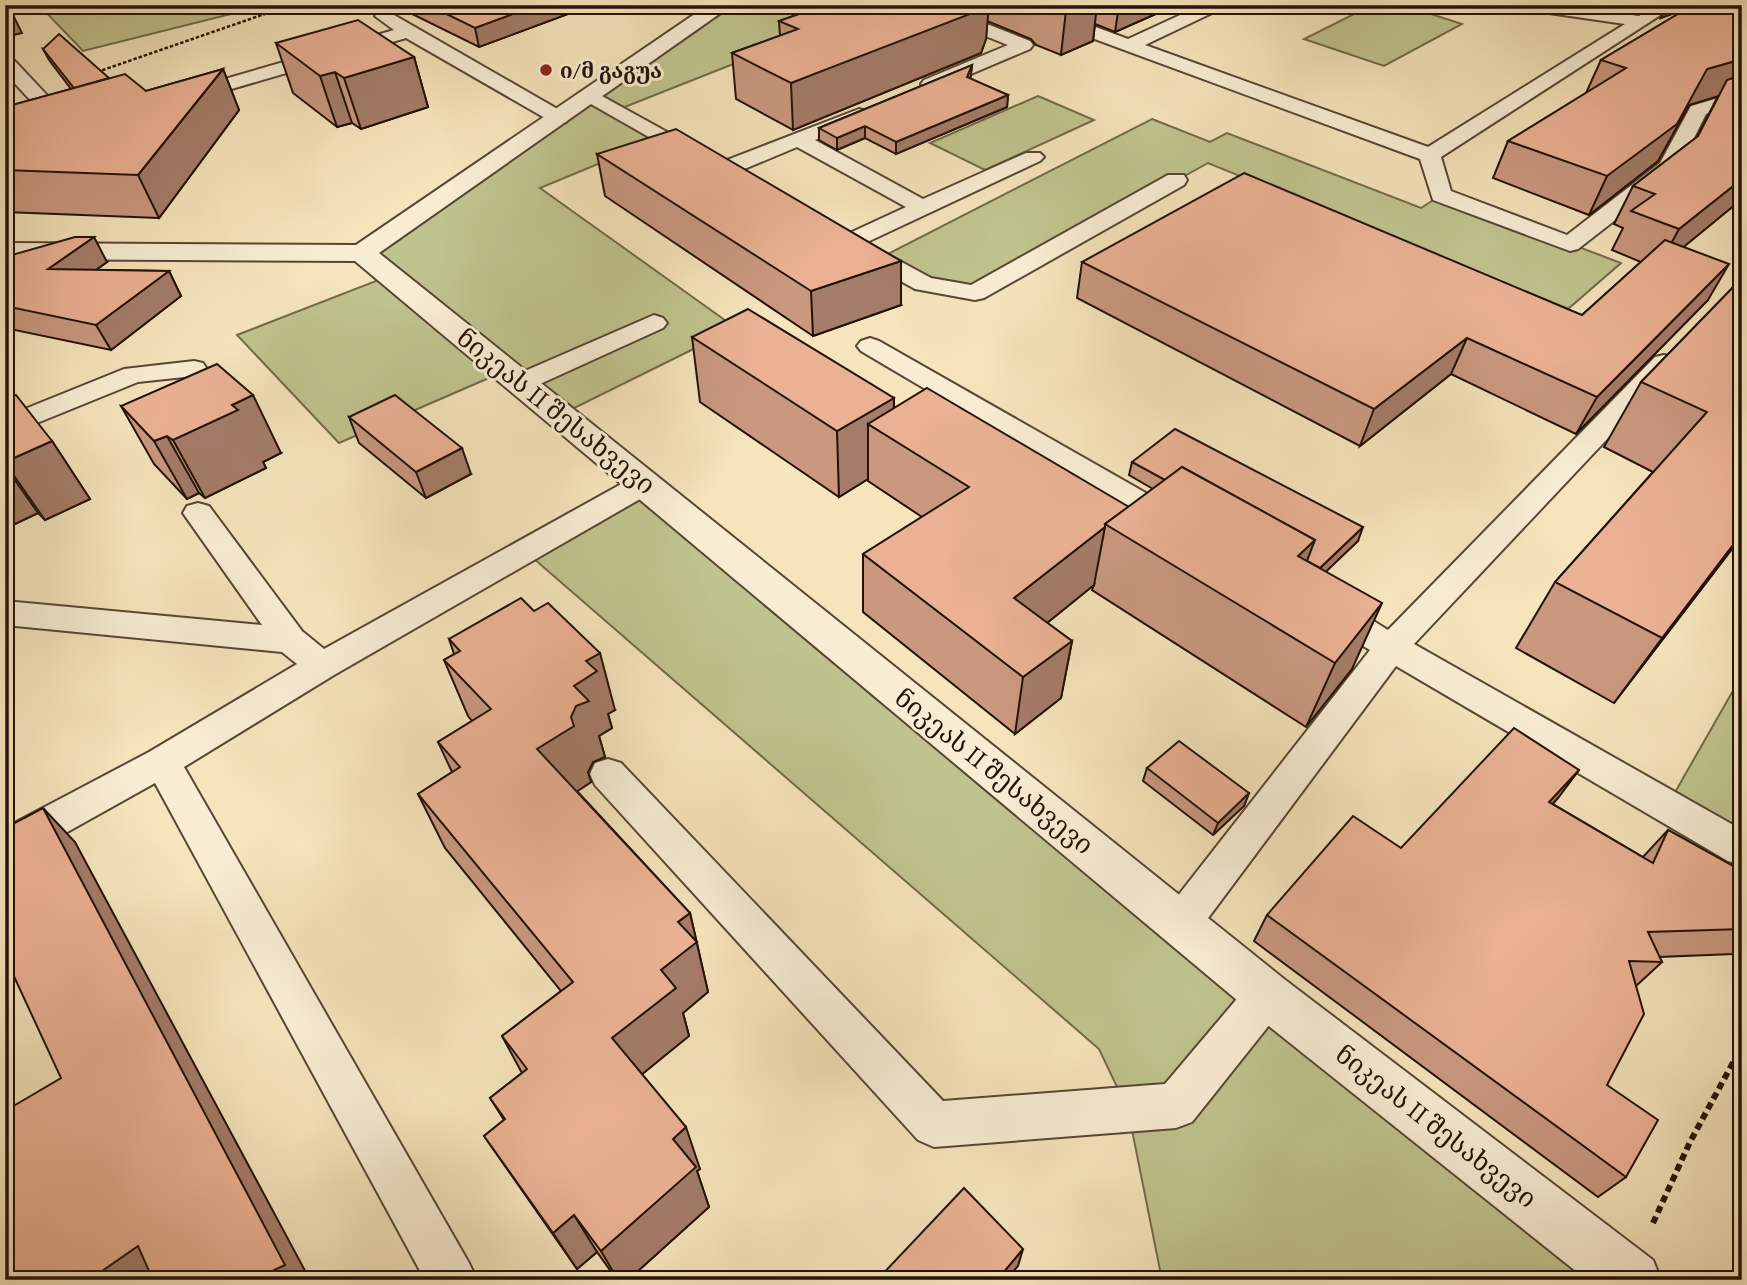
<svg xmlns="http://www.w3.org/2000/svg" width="1747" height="1285" font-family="'EB Garamond','Noto Serif Georgian',serif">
<rect width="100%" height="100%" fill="#f5e4bc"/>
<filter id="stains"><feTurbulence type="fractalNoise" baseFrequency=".00286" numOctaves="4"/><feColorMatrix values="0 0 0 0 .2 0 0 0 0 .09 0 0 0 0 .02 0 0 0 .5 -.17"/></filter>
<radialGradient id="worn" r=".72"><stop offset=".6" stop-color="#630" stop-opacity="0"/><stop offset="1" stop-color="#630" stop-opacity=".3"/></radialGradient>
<g fill="#c0c38e" stroke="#716a4a" stroke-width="2">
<polygon points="39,5 267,5 83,51"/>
<polygon points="722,5 849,5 865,12 617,110 663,137 540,188 736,328 560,415 505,371 339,443 237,335 389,276 362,253"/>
<polygon points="1372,5 1403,5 1462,24 1384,66 1304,39"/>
<polygon points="1038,96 1094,120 985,170 930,143"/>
<polygon points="1152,119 1210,142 1227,133 1421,208 1441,195 1621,263 1568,309 1208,163 975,293 924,284 878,259"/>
<polygon points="644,484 1627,1280 1162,1280 1128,1110 1099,1049 526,552"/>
<polygon points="1742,675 1742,851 1666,808"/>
</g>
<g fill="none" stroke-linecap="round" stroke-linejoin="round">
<g stroke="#574634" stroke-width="4">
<g id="lane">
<polygon points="384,5 401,5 394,15 566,114 569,118 566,122 552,122 406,38 194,100 180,100 177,96 180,92 394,30 375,16"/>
<polygon points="915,5 939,5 1030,41 1033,45 1030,49 938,88 924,88 921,84 924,80 1008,45 917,9"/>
<polygon points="1011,5 1036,5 1128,39 1191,10 1186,5 1212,5 1215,9 1212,13 1145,45 1428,147 1625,24 1528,10 1520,5 1566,5 1639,16 1656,5 1676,5 1441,157 1451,191 1567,235 1660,163 1691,106 1742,91 1742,103 1706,114 1677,172 1578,249 1570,251 1433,200 1420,159 1013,9"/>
<path d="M 1259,5 L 1316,5 C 1304,17 1277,13 1261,9 Z"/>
<polygon points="5,56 12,58 74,124 77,128 74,132 60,132 5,73"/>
<polygon points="591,90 705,153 709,157 705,161 691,161 584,100 581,96"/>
<polygon points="859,109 866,111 869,115 866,119 815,140 923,199 1026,153 1040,153 1044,157 1040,161 863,244 872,246 931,278 971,285 1168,175 1184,175 1187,180 1184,185 984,298 975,300 915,289 856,256 852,251 855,248 841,247 837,242 841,237 906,207 797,147 730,175 714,175 711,170 714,165"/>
<polygon points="654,315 663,318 667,323 663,328 529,389 520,391 511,389 507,383 511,377"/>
<polygon points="870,338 879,341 1188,517 1192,524 1188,531 1177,534 1166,531 861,351 857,346 861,341"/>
<path d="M 1664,355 L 1673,357 L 1677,363 L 1673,369 L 1414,644 L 1742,830 L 1742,865 L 1728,861 L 1396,666 L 1194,937 L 1180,942 L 1166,937 L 1160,924 L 1166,911 L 1370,650 L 1319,620 L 1314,612 L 1319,604 C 1342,596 1367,618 1388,630 L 1655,357 Z"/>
<polygon points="194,361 203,363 207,369 203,375 138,382 5,436 5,417 124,369"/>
<polygon points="644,474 654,477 659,484 654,491 334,675 184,767 469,1263 477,1280 425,1280 155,783 19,859 5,863 5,828 149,752 297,664 282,652 5,625 5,601 262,625 183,513 187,506 198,503 209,506 302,631 324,649 634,477"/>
<polygon points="608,759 621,763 943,1101 1165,1084 1252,981 1267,975 1282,981 1288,995 1282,1009 1192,1122 1176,1128 934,1147 918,1140 595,785 590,774 595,763"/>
</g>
</g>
<g stroke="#574634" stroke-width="4">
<polygon id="street" points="708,5 732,5 379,253 1284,979 1653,1260 1661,1280 1587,1280 1250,1011 355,261 5,259 5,243 356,245"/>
</g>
<polyline stroke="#221207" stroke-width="2.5" stroke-dasharray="3.5 2" stroke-linecap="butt" points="97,72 282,8 302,5"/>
<polyline stroke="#221207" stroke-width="6" stroke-dasharray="7 4.5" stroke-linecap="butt" points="1653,1223 1690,1142 1742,1046"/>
<use href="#lane" fill="#f8edd3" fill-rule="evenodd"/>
<use href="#street" fill="#f8edd3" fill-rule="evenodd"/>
</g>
<g fill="#c9987f" stroke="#221207" stroke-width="2">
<polygon points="401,5 592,5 479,47 402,9"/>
<polygon points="825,5 1176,5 1115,32 1095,24 1093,41 1061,55 1036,45 1031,39 987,21 986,39 981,53 793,130 736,99 732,53 780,36 779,21"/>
<polygon points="1592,5 1651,5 1638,13"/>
<polygon points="1667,5 1742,5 1742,199 1683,247 1708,300 1576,434 1451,374 1360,446 1077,298 1082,262 1582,315 1641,262 1612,250 1623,228 1614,224 1633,186 1697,137 1718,96 1689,105 1658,161 1589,215 1493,178 1508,141 1586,93 1601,60 1688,8 1661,18"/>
<polygon points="276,43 414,57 428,107 361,129 352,123 337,127 293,93"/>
<polygon points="43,49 109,78 146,91 223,69 239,110 159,218 5,212 5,107 71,89 49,60"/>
<polygon points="972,65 970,79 1008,95 1007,107 896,154 865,138 837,150 819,140 819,128"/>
<polygon points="597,154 901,305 813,336 605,196"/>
<polygon points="5,257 107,262 96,270 169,271 181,296 111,350 5,328"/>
<polygon points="1742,278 1742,536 1614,703 1516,648 1555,582 1653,472 1604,447 1641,382"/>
<polygon points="692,337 894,398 894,408 1129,507 1153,489 1129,475 1132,462 1358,541 1326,571 1352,669 1306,727 1092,590 1094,585 1047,623 1072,641 1061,698 1015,734 863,612 863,554 922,517 868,481 868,479 839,497 700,402"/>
<polygon points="5,399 52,441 90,499 45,520 38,513 15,524 5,513"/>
<polygon points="121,406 281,453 263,462 266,468 205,498 199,493 187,499 154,464"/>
<polygon points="349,417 471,474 426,498 359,443"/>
<polygon points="449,639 615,710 608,714 612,728 599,736 605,757 593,762 588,772 591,782 577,791 690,913 708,992 683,1013 689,1036 642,1074 700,1169 697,1171 709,1207 628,1280 617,1280 597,1252 577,1269 484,1136 504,1120 490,1098 522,1073 502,1036 561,991 445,848 418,794 452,772 438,742 472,721 468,716 444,660 454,654"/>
<polygon points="1147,768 1249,793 1244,806 1213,835 1143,781"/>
<polygon points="1579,770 1553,804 1643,857 1668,830 1742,871 1742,947 1734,954 1659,957 1662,962 1636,986 1607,1085 1626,1177 1598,1197 1254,941 1267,915 1401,848"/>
</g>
<g fill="#a47c68" stroke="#221207" stroke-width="2">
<polygon points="5,5 8,5 22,33 5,37"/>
<polygon points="537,5 592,5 479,47 475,28"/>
<polygon points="985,5 989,5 986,39 981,53 793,130 791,83"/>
<polygon points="1079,5 1097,5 1093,41 1061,55 1066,10"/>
<polygon points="1119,5 1176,5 1115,32"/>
<polygon points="1642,5 1651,5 1638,13"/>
<polygon points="1667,5 1696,5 1661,18"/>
<polygon points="414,57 428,107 361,129 344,78"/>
<polygon points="1742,59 1742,89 1689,105 1658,161 1589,215 1607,176 1707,69"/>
<polygon points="972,65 971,76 966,89 967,77"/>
<polygon points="223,69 239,110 159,218 138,175"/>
<polygon points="335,72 352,123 337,127 320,76"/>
<polygon points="1008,95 1007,107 896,154 896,142"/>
<polygon points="865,126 865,138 837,150 837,138"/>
<polygon points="1742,179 1742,199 1658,268 1679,229"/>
<polygon points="94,237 107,262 62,294 48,269"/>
<polygon points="901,261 901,305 813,336 811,291"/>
<polygon points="1729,264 1708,300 1576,434 1597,397"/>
<polygon points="169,271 181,296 111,350 96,325"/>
<polygon points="1467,338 1451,374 1360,446 1374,409"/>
<polygon points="253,395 281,453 263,462 266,468 205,498 173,440 232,405"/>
<polygon points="894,398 893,439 868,424 868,479 839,497 837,431"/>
<polygon points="167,436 199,493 187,499 154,441"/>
<polygon points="52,441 90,499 45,520 5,463 5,462"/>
<polygon points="462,448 471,474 426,498 416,472"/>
<polygon points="5,466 38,513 15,524 5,511"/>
<polygon points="1105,527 1094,585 1006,656 1014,598"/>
<polygon points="1363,527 1358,541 1313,584 1318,570"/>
<polygon points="1742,533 1742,536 1614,703 1662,638"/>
<polygon points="1315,540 1290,606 1298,556"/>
<polygon points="1382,603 1352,669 1306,727 1335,663"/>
<polygon points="1072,641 1061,698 1015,734 1023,677"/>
<polygon points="600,653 615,710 608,714 612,728 599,736 605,757 593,762 588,772 591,782 557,805 537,749 571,717 574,686 586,661"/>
<polygon points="1579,770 1558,798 1528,830 1549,802"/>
<polygon points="1249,793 1244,806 1213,835 1218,823"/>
<polygon points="43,808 75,842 310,1280 253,1280"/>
<polygon points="690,913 708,992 683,1013 689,1036 630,1084 612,1038 661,970 678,922"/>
<polygon points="686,1127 700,1169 697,1171 709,1207 628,1280 618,1280 601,1251 673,1139"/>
<polygon points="574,1215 597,1252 577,1269 553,1233"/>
<polygon points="138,1246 159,1280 89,1280"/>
<polygon points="1023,1249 1018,1266 1006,1280 997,1280"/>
</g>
<g fill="#eab194" stroke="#221207" stroke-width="2">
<polygon points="428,5 537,5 475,28"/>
<polygon points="825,5 985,5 983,9 791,83 732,53 798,29 779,21"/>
<polygon points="1052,5 1079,5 1066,10"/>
<polygon points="1693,5 1742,5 1742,59 1707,69 1677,124 1607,176 1508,141 1626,68 1601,60"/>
<polygon points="358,20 414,57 344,78 335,72 320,76 276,43"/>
<polygon points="59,34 109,78 74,88 43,49"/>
<polygon points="972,65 967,77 1008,95 896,142 865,126 837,138 819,128"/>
<polygon points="223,69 138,175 5,170 5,107 125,74 146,91"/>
<polygon points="1742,75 1742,179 1679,229 1631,211 1655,194 1633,186 1698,136 1727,80"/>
<polygon points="676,129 901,261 811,291 597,154"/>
<polygon points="1244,173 1582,315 1665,240 1729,264 1597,397 1467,338 1374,409 1082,262"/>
<polygon points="75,237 94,237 48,269 169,271 96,325 5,306 5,257"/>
<polygon points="1742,278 1742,533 1662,638 1555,582 1707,412 1641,382"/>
<polygon points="748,309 894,398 837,431 692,337"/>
<polygon points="217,364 253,395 232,405 238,410 173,440 167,436 154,441 121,406"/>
<polygon points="927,388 1129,507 1105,524 1105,527 1014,598 1072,641 1023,677 863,554 969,487 868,424"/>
<polygon points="16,395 52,441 5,462 5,399"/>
<polygon points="395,395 462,448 416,472 349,417"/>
<polygon points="1175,429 1363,527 1320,568 1307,561 1315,540 1182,467 1165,480 1132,462"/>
<polygon points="1182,467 1315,540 1298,556 1382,603 1335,663 1105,524"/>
<polygon points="521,598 534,611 548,603 600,653 586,661 597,671 574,686 589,701 576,706 571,717 574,726 537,749 690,913 678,922 697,942 661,970 676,988 612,1038 686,1127 673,1139 696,1167 601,1251 574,1215 553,1233 484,1136 505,1119 490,1098 527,1069 502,1036 573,982 418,794 460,767 438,742 491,709 444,660 460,651 449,639"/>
<polygon points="1514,728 1579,770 1549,802 1653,863 1668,830 1742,871 1742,929 1648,932 1662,962 1629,961 1644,1014 1607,1085 1658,1120 1626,1177 1267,915 1353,816 1401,848"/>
<polygon points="1179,741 1249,793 1218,823 1147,768"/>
<polygon points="43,808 285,1265 253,1280 153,1280 138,1246 89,1280 5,1280 5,1111 61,1078 5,957 5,828"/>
<polygon points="964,1188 1023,1249 997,1280 877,1280"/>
</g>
<circle fill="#8f2418" stroke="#f8edd3" stroke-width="2.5" cx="546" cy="70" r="7"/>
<g text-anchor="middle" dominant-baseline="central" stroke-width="6" stroke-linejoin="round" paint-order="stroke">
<g font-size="21" font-weight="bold" fill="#221207" stroke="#f8edd3" text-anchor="start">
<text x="560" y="70">ი/მ გაგუა</text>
</g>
<g font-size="26" fill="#221207" stroke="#f8edd3">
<text transform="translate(556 411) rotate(39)">ნიკეას II შესახვევი</text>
<text transform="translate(994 771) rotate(39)">ნიკეას II შესახვევი</text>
<text transform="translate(1436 1126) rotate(38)">ნიკეას II შესახვევი</text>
</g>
</g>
<rect width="1747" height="1285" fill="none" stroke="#f5e4bc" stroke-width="28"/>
<rect x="7" y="7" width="1733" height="1271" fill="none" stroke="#221207" stroke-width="3.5"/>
<rect x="14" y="14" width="1719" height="1257" fill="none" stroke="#221207" stroke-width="2"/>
<rect width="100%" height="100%" filter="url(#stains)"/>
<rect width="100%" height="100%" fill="url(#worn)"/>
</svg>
